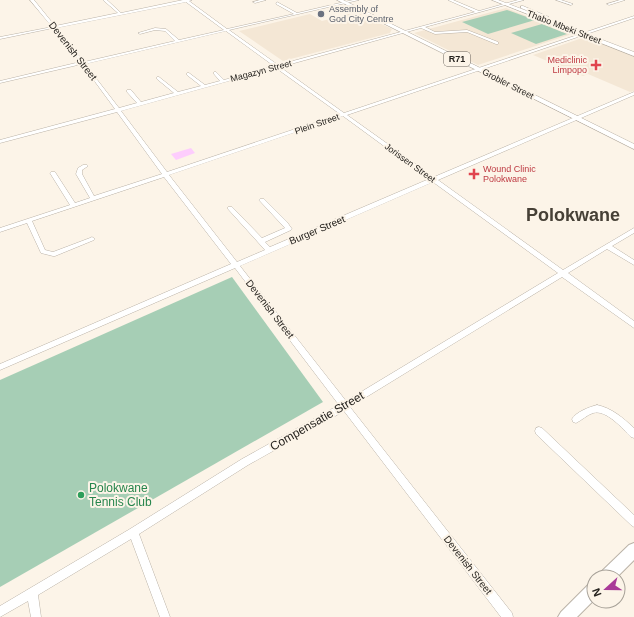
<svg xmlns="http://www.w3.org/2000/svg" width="634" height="617" font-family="Arial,sans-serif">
<rect width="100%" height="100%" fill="#fcf4e8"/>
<g fill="#f4e7d5">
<polygon points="506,8 572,34 478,65 414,33"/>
<polygon points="356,12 392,29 390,33 283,61 239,31 310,14 322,21"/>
<polygon points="585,37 634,56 634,91 630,92 588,74 583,76 533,55"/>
</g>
<g fill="#a6ceb5">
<polygon points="507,10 535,20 488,34 462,22"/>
<polygon points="542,24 567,34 536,44 511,33"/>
<polygon points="232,277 323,402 0,587 0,380"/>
</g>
<polygon fill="#fdcdfd" points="191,148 195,153 176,160 171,154"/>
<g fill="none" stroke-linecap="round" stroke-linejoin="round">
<g stroke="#bab2a7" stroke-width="1">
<g id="street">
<path d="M 30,0 L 34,0 L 55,26 L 118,13 L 103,0 L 107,0 L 121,13 L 183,0 L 192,0 L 189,1 L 227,29 L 294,14 L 276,4 L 277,2 L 297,13 L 353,0 L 359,0 L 229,30 L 278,65 L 475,12 L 448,0 L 453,0 L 479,11 L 518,0 L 524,0 L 425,27 L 435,32 L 467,30 L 498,42 L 498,44 L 496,44 L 467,32 L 435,34 L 421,28 L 280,67 L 344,113 L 634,16 L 634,18 L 347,115 L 434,177 L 634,92 L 634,95 L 438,180 L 563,270 L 634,228 L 634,233 L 612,246 L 634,260 L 634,265 L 607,249 L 568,273 L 634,321 L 634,328 L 562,277 L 350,407 L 512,613 L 513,617 L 501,617 L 344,411 L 248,465 L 139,534 L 170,617 L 160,617 L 131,539 L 38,595 L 41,617 L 31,617 L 28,601 L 0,617 L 0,606 L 130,529 L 242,459 L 339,405 L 235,268 L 0,370 L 0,364 L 231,264 L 164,177 L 32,221 L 45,250 L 53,252 L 90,238 L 92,237 L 95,239 L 94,240 L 55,256 L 53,256 L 41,253 L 27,223 L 0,232 L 0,228 L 70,205 L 50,173 L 51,172 L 55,172 L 75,203 L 90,198 L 76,174 L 78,168 L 83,165 L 87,165 L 88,166 L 82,170 L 82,174 L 94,196 L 162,174 L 117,112 L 0,143 L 0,140 L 115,109 L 82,64 L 0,83 L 0,81 L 80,62 L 53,28 L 0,39 L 0,37 L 52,27 ZM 186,2 L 224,30 L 179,40 L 166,29 L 155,28 L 138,33 L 140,34 L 155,30 L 165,31 L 175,41 L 84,62 L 56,28 ZM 226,31 L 274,66 L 224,80 L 216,72 L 214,72 L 214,74 L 220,81 L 205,85 L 189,73 L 187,73 L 187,75 L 201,86 L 178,92 L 159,77 L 157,77 L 157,79 L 174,93 L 141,102 L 131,90 L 127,90 L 127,92 L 137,103 L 119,108 L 85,64 ZM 276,68 L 340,114 L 167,172 L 121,111 ZM 343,116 L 429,179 L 270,247 L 265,242 L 291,230 L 292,229 L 287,222 L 264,199 L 260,199 L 259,200 L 285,228 L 262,238 L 232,207 L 228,207 L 228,209 L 265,250 L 237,262 L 169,175 ZM 433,182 L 558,273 L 346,401 L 240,266 Z"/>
<polygon points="260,0 266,0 255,3 253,2"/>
<polygon points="556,0 561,0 573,4 571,5"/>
<polygon points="620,0 625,0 609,5 607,4"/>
<polygon points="521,6 523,6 549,17 546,18 521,8"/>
<path d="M 597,405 C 612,408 623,418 634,428 L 634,438 L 631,437 C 623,429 606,409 593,413 C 587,415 582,420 576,423 L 573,422 L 572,419 C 576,412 589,407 597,405 Z"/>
<polygon points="539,427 542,428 634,515 634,527 631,525 536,434 535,431 536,428"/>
</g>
</g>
<g stroke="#bab2a7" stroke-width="2">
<g id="secondary">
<polygon points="634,543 634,560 617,577 599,577 601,572 629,545"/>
<polygon points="594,581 594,600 577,617 558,617 561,612 589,584"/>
</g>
</g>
<g stroke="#bab2a7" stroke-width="1">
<g id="primary">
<polygon points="337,0 343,0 634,144 634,149"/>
<polygon points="492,0 498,0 634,52 634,56"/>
</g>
</g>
<use href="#street" fill="#fff" fill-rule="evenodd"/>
<use href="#secondary" fill="#fff" fill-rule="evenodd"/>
<use href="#primary" fill="#fff" fill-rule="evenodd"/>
</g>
<circle fill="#6b7280" stroke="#fcf4e8" stroke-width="1.5" cx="321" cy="14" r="4"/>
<g fill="#e0444e" stroke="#fcf4e8" stroke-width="1.5">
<path d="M594 59h4v4h4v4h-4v4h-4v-4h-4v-4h4z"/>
<path d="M472 168h4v4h4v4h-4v4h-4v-4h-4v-4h4z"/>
</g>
<circle fill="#2e9e5b" stroke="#fcf4e8" stroke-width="1.5" cx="81" cy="495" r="4"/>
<g text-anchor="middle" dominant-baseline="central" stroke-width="4" stroke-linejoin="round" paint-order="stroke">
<g font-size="9" fill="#5b616d" stroke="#fcf4e8" text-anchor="start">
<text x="329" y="9">Assembly of<tspan x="329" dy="10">God City Centre</tspan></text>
</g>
<g font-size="9" fill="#25221e" stroke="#fcf4e8">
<text transform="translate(564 27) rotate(21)">Thabo Mbeki Street</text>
<text transform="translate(261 71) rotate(-15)">Magazyn Street</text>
<text transform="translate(508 84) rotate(27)">Grobler Street</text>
<text transform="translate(317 124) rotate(-19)">Plein Street</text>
<text transform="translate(410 163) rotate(36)">Jorissen Street</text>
</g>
<rect fill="#fcf4e8" stroke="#66615b" stroke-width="1" x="444" y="52" width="26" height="14" rx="3"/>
<g font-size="9" font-weight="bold" fill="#25221e">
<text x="457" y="59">R71</text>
</g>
<g font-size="9" fill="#be3a42" stroke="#fcf4e8" text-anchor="end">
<text x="587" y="60">Mediclinic<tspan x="587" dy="10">Limpopo</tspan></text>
<text x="483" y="169" text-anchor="start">Wound Clinic<tspan x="483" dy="10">Polokwane</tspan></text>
</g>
<g font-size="10" fill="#25221e" stroke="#fcf4e8">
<text transform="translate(73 51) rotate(52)">Devenish Street</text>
<text transform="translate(317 230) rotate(-23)">Burger Street</text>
<text transform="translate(270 309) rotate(52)">Devenish Street</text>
<text transform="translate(468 565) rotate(52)">Devenish Street</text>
</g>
<g font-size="12" fill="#25221e" stroke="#fcf4e8">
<text transform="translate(317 421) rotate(-30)">Compensatie Street</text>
</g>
<g font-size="12" fill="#27864d" stroke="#fcf4e8" text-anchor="start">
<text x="89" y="488">Polokwane<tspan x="89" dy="14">Tennis Club</tspan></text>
</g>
<g font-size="18" font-weight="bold" fill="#464036" stroke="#fcf4e8">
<text x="573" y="215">Polokwane</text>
</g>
</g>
<g transform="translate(606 589) rotate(249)"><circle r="19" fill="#fcf4e8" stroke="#a6a097"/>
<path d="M0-3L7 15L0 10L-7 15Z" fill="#a93a98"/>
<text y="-6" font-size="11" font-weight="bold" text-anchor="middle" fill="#25221e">N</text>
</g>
</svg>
